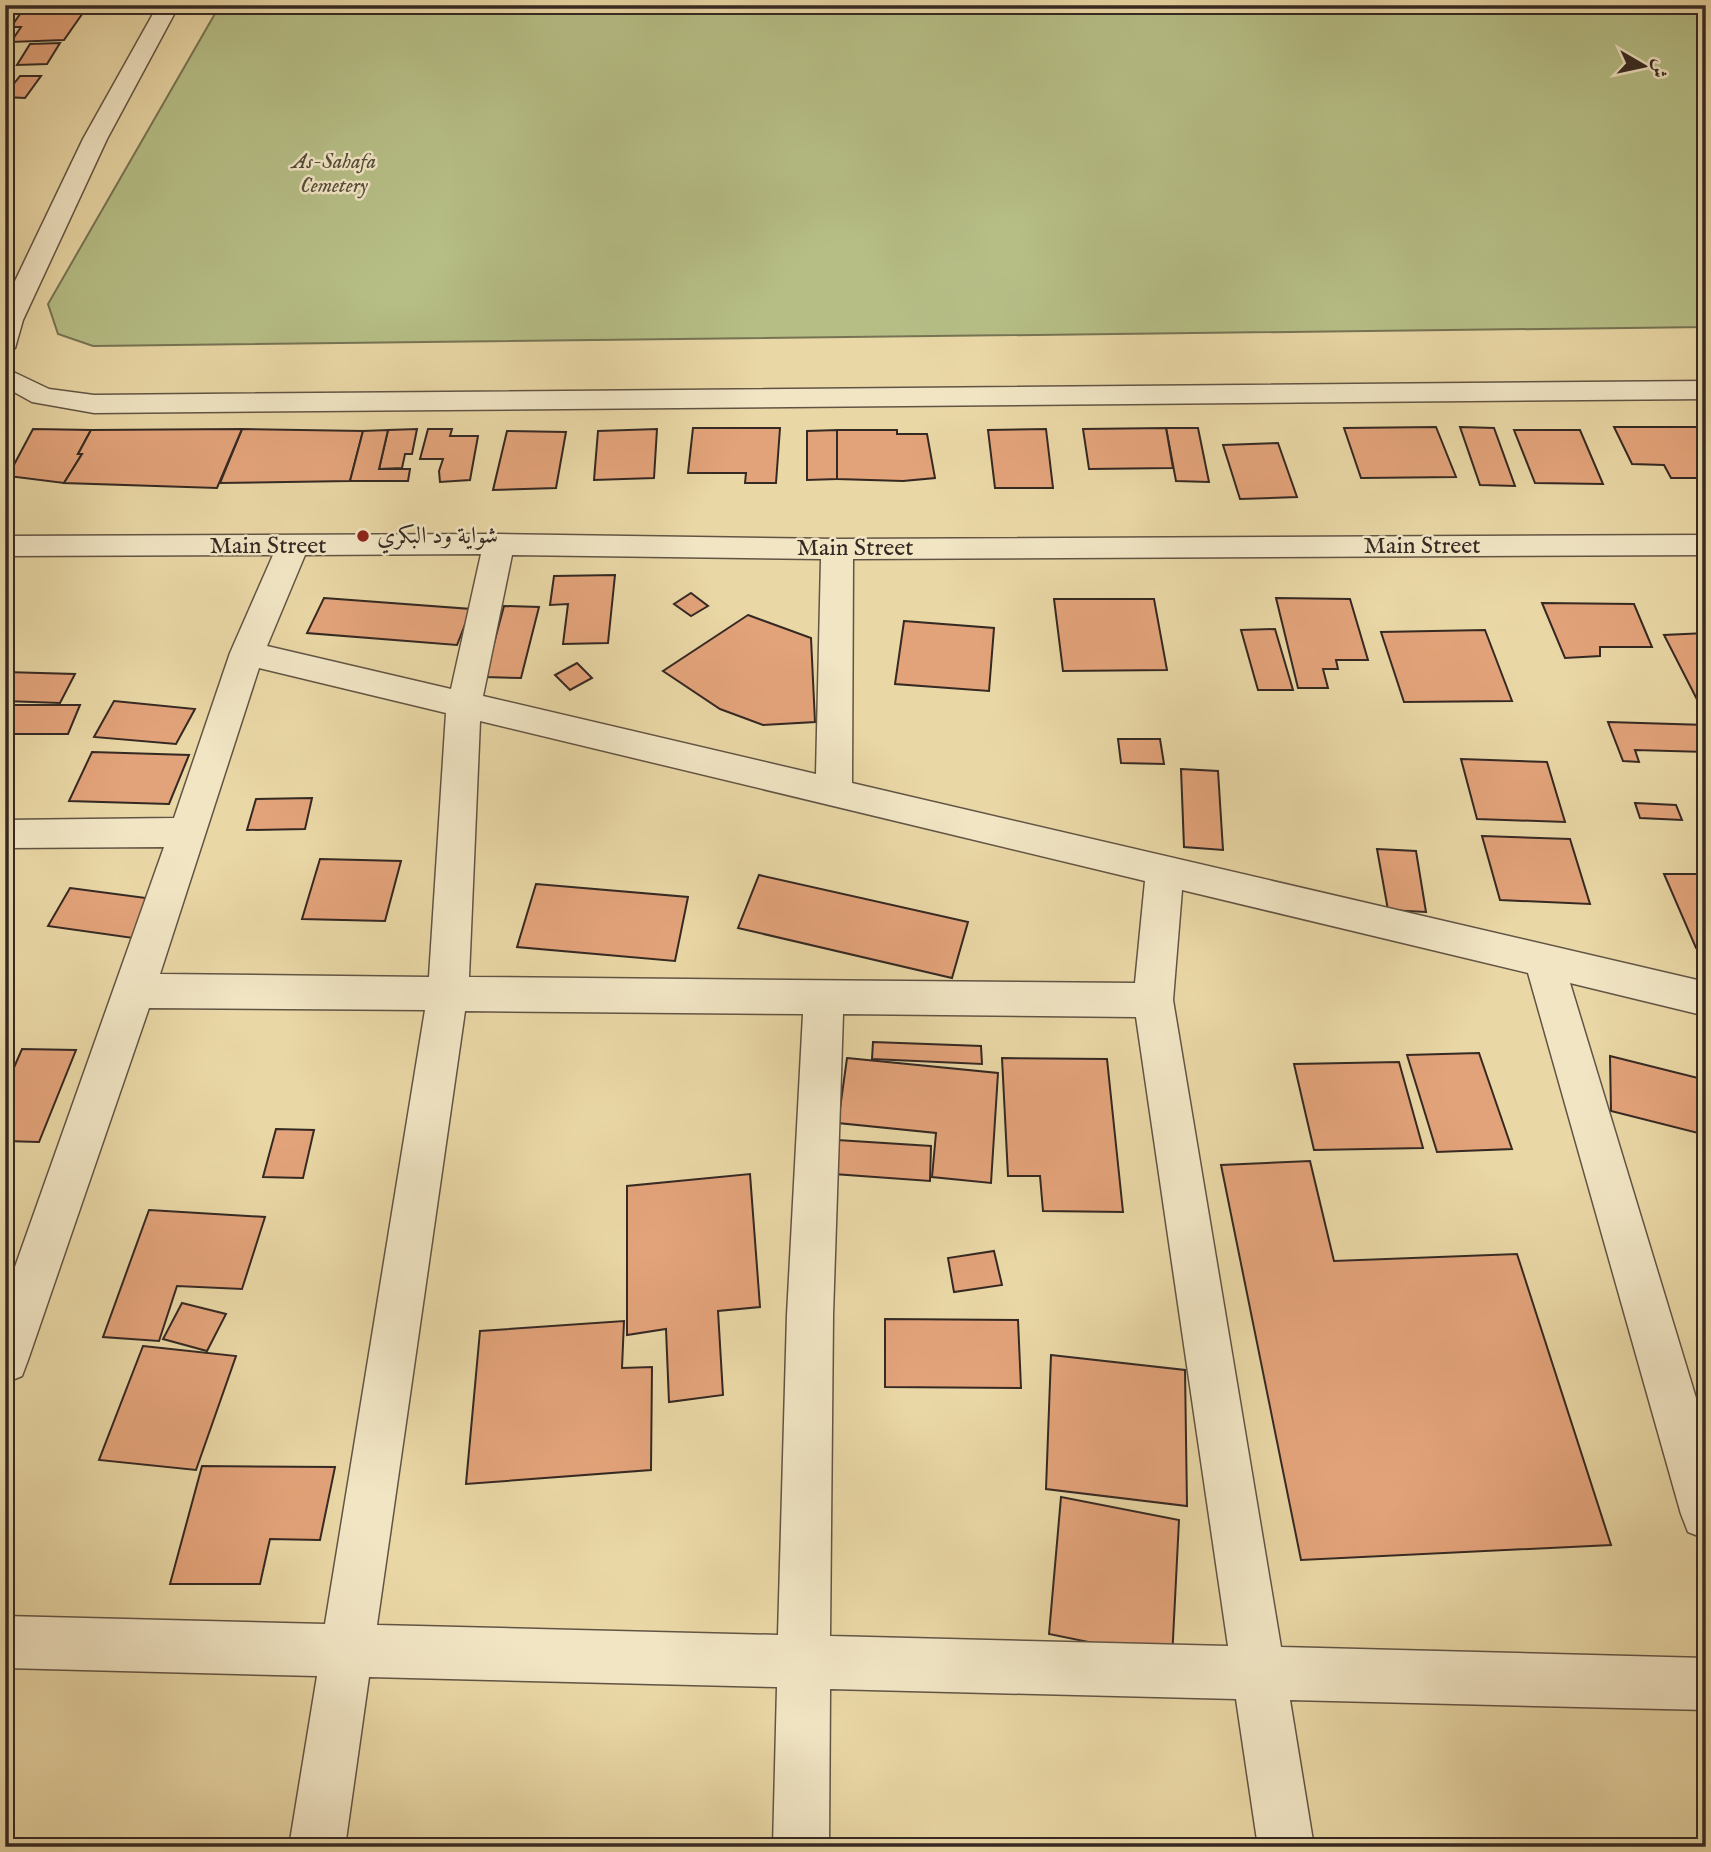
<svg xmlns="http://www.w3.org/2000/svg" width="1711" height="1852" font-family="'IM FELL English',Amiri,serif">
<rect width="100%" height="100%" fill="#e9d7a5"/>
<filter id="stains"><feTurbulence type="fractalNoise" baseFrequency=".00286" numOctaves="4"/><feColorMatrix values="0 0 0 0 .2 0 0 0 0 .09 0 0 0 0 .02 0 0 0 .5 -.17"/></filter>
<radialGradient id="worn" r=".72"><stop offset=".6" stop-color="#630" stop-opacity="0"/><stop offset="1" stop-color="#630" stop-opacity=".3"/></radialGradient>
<polygon fill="#b6be86" stroke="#767454" stroke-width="2" points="220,5 1706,5 1706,327 93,346 58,334 48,304"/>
<g fill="#e3a37a" stroke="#352923" stroke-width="2">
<polygon points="25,7 87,7 64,40 11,42 21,27 11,27"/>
<polygon points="60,43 47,64 17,65 30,44"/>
<polygon points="20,76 41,76 25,98 5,97 5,86 12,86"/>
<polygon points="1436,427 1456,477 1361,478 1344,428"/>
<polygon points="1460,427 1494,428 1515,486 1480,485"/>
<polygon points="1614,427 1703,427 1706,431 1706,478 1671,478 1664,465 1632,464"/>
<polygon points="693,428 780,428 776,483 745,483 746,473 688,473"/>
<polygon points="1166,428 1198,428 1209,482 1176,481"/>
<polygon points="1166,428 1173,468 1089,469 1083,429"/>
<polygon points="33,429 91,430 78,454 82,454 64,483 8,476"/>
<polygon points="242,429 363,431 350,481 220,483"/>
<polygon points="242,429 217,488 64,483 82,454 78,454 91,430"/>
<polygon points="417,429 412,454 405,454 402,468 379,469 388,430"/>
<polygon points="428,429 452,429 450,436 478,436 470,480 440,482 439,471 443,459 420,459"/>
<polygon points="657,429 654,478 594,480 598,431"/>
<polygon points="1046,429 1053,488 995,488 988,430"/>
<polygon points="388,430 379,469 410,469 408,481 350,481 363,431"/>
<polygon points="837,430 897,430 897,434 927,434 935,478 903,481 837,479"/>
<polygon points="837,430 837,479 807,480 807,431"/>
<polygon points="1514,430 1580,430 1603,484 1535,483"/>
<polygon points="507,431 566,432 556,488 493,490"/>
<polygon points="1278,443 1297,497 1240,499 1223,445"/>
<polygon points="615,575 608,643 563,644 568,604 550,605 554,576"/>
<polygon points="691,593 708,606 691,616 674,604"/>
<polygon points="324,598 471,609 457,645 307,633"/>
<polygon points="1276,598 1350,599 1368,660 1336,660 1338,669 1323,669 1328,688 1298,688"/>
<polygon points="1054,599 1154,599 1167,670 1063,671"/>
<polygon points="1542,603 1634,604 1652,647 1600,647 1600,656 1565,658"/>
<polygon points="504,606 539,607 521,678 485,677"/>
<polygon points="748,615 811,638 815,722 763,725 720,709 663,671"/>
<polygon points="904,621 994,628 989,691 895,684"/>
<polygon points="1275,629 1293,690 1258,690 1241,630"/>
<polygon points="1485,630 1512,701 1404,702 1381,632"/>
<polygon points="1706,633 1706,717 1664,635"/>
<polygon points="577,663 592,678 570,690 555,675"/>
<polygon points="5,672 75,674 60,703 5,701"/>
<polygon points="114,701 195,709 176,744 94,737"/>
<polygon points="5,705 80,705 68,734 5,734"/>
<polygon points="1608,722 1706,725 1706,752 1635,750 1639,762 1623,761"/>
<polygon points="1118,739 1160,739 1164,764 1121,763"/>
<polygon points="92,752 189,755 169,804 69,801"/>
<polygon points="1461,759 1547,762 1565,822 1477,819"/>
<polygon points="1181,769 1218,771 1223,850 1184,847"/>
<polygon points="312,798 305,829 247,830 256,799"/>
<polygon points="1635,803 1676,805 1682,820 1640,818"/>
<polygon points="1482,836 1570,839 1590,904 1500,900"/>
<polygon points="1377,849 1416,851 1426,912 1388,910"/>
<polygon points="320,859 401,861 385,921 302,919"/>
<polygon points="1664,874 1706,874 1706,947 1696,948"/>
<polygon points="759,875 968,922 952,978 738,928"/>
<polygon points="536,884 688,897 675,961 517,947"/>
<polygon points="70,888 161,900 140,939 48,926"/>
<polygon points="873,1042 981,1046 982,1064 872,1059"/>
<polygon points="22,1049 76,1050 39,1142 5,1141 5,1088"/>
<polygon points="1479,1053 1512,1149 1437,1152 1407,1055"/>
<polygon points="1610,1056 1706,1080 1706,1135 1611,1111"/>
<polygon points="847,1058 998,1073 991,1183 932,1177 936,1133 838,1123"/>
<polygon points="1002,1058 1107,1059 1123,1212 1043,1211 1040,1176 1008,1176"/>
<polygon points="1399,1062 1423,1148 1314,1150 1294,1064"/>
<polygon points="276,1129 314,1130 303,1178 263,1177"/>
<polygon points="837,1140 931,1146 930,1181 834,1174"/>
<polygon points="1310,1161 1334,1261 1517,1254 1611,1545 1301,1560 1221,1165"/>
<polygon points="750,1174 760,1307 718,1311 723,1395 669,1402 666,1329 627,1335 627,1186"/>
<polygon points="149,1210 265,1217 242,1289 177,1286 159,1341 103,1337"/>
<polygon points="994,1251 1002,1285 954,1292 948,1258"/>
<polygon points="182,1303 226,1314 207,1351 163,1339"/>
<polygon points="885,1319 1018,1320 1021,1388 885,1387"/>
<polygon points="624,1321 622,1368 652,1367 651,1470 466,1484 480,1331"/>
<polygon points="143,1346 236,1356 196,1470 99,1460"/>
<polygon points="1051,1355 1185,1370 1187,1506 1046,1489"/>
<polygon points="202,1466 335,1467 320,1540 270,1539 260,1584 170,1584"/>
<polygon points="1061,1497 1179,1520 1172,1659 1049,1634"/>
</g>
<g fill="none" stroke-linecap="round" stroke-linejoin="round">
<g stroke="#625444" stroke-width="3">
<g id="minor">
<polygon points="158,5 179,5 107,139 23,320 15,348 5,350 5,302 83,139"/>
<polygon points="5,368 49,389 94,395 1706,381 1706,399 94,413 32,402 5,387"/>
<path d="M 499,534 L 837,539 L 1706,535 L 1706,555 L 853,559 L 852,783 L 1706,982 L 1706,1016 L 1570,983 L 1706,1431 L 1706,1539 L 1688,1532 L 1681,1514 L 1528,973 L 1182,890 L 1173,1000 L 1281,1647 L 1706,1658 L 1706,1710 L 1290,1700 L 1314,1847 L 1258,1847 L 1236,1699 L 830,1689 L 829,1847 L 773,1847 L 777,1687 L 369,1677 L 345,1847 L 289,1847 L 317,1676 L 5,1668 L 5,1616 L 325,1624 L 425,1010 L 149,1008 L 28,1360 L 22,1376 L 5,1383 L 5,1295 L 164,847 L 5,848 L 5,820 L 174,818 L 230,653 L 273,555 L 5,556 L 5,536 ZM 481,554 L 451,689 L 267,646 L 305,555 ZM 512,555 L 821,559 L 816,774 L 483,696 ZM 259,668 L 446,713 L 429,977 L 160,974 ZM 480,721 L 1145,881 L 1135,983 L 469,977 ZM 465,1011 L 803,1014 L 787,1315 L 778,1635 L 377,1625 ZM 843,1014 L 1136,1017 L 1228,1646 L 830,1636 L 833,1315 Z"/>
</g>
</g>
<use href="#minor" fill="#f1e5c4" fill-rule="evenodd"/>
</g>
<circle fill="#8f2418" stroke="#f1e5c4" stroke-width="2.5" cx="363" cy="536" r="7"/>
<g text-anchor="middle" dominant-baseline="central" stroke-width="5" stroke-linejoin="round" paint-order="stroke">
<g font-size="21" font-style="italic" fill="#554e3c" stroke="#f1e5c4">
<text x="334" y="162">As-Sahafa<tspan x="334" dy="24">Cemetery</tspan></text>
</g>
<g font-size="24" fill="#352923" stroke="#f1e5c4" text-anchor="start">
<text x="377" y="536">شواية ود البكري</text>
</g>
<g font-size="24" fill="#352923" stroke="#f1e5c4">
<text x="268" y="546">Main Street</text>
<text x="1422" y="546">Main Street</text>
<text x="855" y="548">Main Street</text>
</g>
</g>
<rect width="1711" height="1852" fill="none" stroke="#e9d7a5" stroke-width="28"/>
<rect x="7" y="7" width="1697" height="1838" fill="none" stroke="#352923" stroke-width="3.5"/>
<rect x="14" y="14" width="1683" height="1824" fill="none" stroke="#352923" stroke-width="2"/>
<g transform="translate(1644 66) rotate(99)" stroke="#f1e5c4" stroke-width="5" paint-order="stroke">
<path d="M0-5L12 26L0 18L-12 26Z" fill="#352923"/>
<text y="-10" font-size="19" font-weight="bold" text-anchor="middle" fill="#352923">ش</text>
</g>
<rect width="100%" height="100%" filter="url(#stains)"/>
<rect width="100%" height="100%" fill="url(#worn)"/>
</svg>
